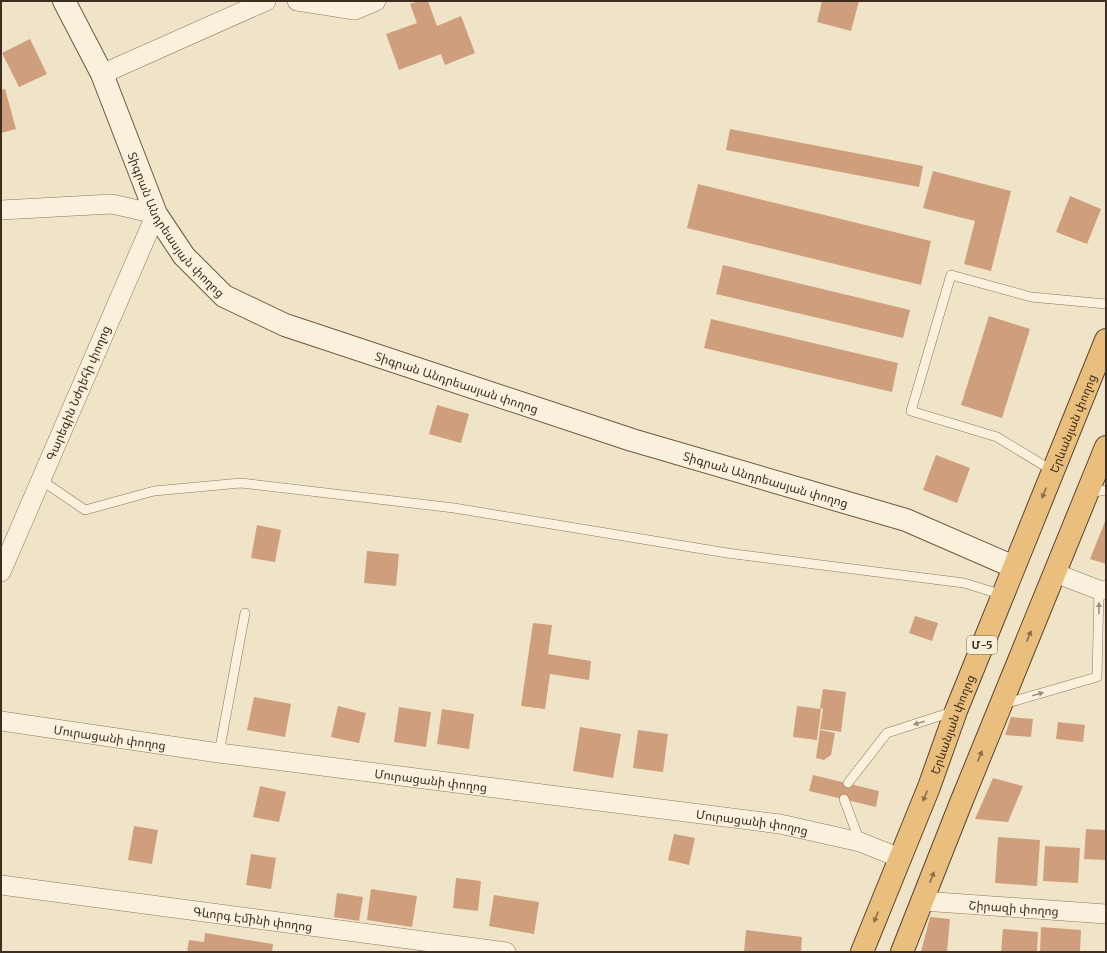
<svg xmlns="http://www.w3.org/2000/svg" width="1107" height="953" font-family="Merriweather,'Noto Sans Armenian',serif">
<rect width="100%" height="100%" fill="#f0e4c8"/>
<g fill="#cf9f7d">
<polygon points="418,1 428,1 437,26 461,16 475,53 445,65 441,54 399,70 386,34 417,23 410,4"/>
<polygon points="822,1 859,1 851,31 817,22"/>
<polygon points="30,39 47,74 19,87 2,53"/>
<polygon points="5,89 16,129 1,133 1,90"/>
<polygon points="730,129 923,166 919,187 726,150"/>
<polygon points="933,171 1011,191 991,271 964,264 975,221 923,208"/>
<polygon points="698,184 931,241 921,285 687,228"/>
<polygon points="1070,196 1101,209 1087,244 1056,232"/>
<polygon points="723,265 910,310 903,338 716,294"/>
<polygon points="989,316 1030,329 1002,418 961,405"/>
<polygon points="711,319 898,363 892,392 704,348"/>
<polygon points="437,405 469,414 461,443 429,434"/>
<polygon points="936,455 970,468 957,503 923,490"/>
<polygon points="1106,519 1106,564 1090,559"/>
<polygon points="257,525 281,530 275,562 251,558"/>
<polygon points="367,551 399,554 396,586 364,583"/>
<polygon points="915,616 938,623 932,641 909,633"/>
<polygon points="533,623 552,625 548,654 591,661 589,680 550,674 545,709 521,706"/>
<polygon points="823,689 846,692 841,732 820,729 823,709 820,708"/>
<polygon points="254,697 291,704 285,737 247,730"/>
<polygon points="338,706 366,713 359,743 331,737"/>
<polygon points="797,706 821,709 817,740 793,737"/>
<polygon points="399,707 431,712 426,747 394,742"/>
<polygon points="442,709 474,714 469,749 437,744"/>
<polygon points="1011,717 1033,719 1031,737 1005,735"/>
<polygon points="1058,722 1085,725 1083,742 1056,739"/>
<polygon points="580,727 621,734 613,778 573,771"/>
<polygon points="638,730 668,734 663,772 633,768"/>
<polygon points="820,730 835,733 831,755 824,760 816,758"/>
<polygon points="813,775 879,791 876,807 809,791"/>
<polygon points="993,778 1023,786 1008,822 975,819"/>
<polygon points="260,786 286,792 279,822 253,817"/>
<polygon points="134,826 158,830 152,864 128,860"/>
<polygon points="1086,829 1106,830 1106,860 1084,859"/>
<polygon points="674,834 695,838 689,865 668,860"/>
<polygon points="998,837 1040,840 1037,886 995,883"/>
<polygon points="1045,846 1080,848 1078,883 1043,881"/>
<polygon points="251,854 276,858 271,889 246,885"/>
<polygon points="456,878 481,881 478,911 453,908"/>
<polygon points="371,889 417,896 412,927 367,920"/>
<polygon points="337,893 363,897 359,921 334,917"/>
<polygon points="494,895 539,902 534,934 489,926"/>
<polygon points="930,917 950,919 947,952 921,952"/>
<polygon points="1041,927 1081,930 1080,952 1040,952"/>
<polygon points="1003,929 1038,932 1037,952 1001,952"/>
<polygon points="746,930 802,937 801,952 744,952"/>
<polygon points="205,933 273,944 272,952 187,952 189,940 204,942"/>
</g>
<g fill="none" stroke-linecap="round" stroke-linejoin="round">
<g stroke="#8d765c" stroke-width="10">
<g id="service">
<polyline points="1053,471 997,437 911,411 951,275 1031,297 1106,304"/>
<polyline points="41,480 85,510 154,491 241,483 454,508 727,553 964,583 1003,595"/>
<polyline points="1088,493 1106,490"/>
<polyline points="1004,704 1097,677 1099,590"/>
<polyline points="219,753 245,613"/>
<polyline points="848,783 887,733 955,711"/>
<polyline points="844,799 860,842"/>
</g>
</g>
<g stroke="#8d765c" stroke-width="20">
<g id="minor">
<polyline points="297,1 355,10 376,1"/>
<polyline points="102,74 266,1"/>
<polyline points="1,210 112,204 156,214 1,572"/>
<polyline points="1055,573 1099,590 1106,590"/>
<path id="s1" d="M 1,721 L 219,753 L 780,824 L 860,842 L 900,858"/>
<path id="s2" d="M 1,885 L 506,952"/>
<path id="s3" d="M 922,901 L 1106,914"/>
</g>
</g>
<g stroke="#6f573f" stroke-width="24">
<g id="secondary">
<path id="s4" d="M 64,1 L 102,74 L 156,214 L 184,256 L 224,296 L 285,325 L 632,440 L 906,520 L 1014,567"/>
</g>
</g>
<g stroke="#5b4430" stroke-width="24">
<g id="trunk">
<path id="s5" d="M 862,952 L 929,787 L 956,711 L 1106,340"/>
<polyline points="902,952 960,805 1106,447"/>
</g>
</g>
<use href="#service" stroke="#faf1dc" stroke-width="9"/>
<use href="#minor" stroke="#faf1dc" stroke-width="19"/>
<use href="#secondary" stroke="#faf1dc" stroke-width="22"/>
<use href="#trunk" stroke="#eabe7c" stroke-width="22"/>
</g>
<defs><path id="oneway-solid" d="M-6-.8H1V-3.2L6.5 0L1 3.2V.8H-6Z"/></defs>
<g fill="#8b6f49">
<use href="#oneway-solid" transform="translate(1044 493) rotate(112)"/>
<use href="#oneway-solid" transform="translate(1029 636) rotate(-68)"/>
<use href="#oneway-solid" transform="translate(980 756) rotate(-68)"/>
<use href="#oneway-solid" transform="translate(925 796) rotate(112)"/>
<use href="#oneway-solid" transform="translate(932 877) rotate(-69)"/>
<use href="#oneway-solid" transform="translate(876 917) rotate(112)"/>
</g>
<g fill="#9c907e">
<use href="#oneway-solid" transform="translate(1099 608) rotate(-89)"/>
<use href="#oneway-solid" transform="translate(1038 694) rotate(-16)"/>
<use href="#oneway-solid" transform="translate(919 723) rotate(162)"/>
</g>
<g text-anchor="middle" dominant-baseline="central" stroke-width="4" stroke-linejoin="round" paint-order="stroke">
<rect fill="#f7eed8" stroke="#756857" stroke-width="1" x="967" y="636" width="30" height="18" rx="3"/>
<g font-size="11" font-weight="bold" fill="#3d2e20">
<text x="982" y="645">Մ-5</text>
</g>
<g font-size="12" fill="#3d2e20" stroke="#f7eed8">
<text stroke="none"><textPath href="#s4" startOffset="252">Տիգրան Անդրեասյան փողոց</textPath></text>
<text stroke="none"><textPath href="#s4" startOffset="588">Տիգրան Անդրեասյան փողոց</textPath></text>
<text transform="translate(78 393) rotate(-67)">Գարեգին Նժդեհի փողոց</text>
<text stroke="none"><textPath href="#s5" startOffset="569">Երևանյան փողոց</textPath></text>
<text stroke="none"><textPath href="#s4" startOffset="912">Տիգրան Անդրեասյան փողոց</textPath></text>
<text stroke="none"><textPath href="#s5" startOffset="245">Երևանյան փողոց</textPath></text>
<text stroke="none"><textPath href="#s1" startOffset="110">Մուրացանի փողոց</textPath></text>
<text stroke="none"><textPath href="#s1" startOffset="434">Մուրացանի փողոց</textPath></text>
<text stroke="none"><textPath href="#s1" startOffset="758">Մուրացանի փողոց</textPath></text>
<text stroke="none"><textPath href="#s3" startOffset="92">Շիրազի փողոց</textPath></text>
<text stroke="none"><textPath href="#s2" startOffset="254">Գևորգ Էմինի փողոց</textPath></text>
</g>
</g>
<rect width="1107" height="953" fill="none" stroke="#3d2e20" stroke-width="4"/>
</svg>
